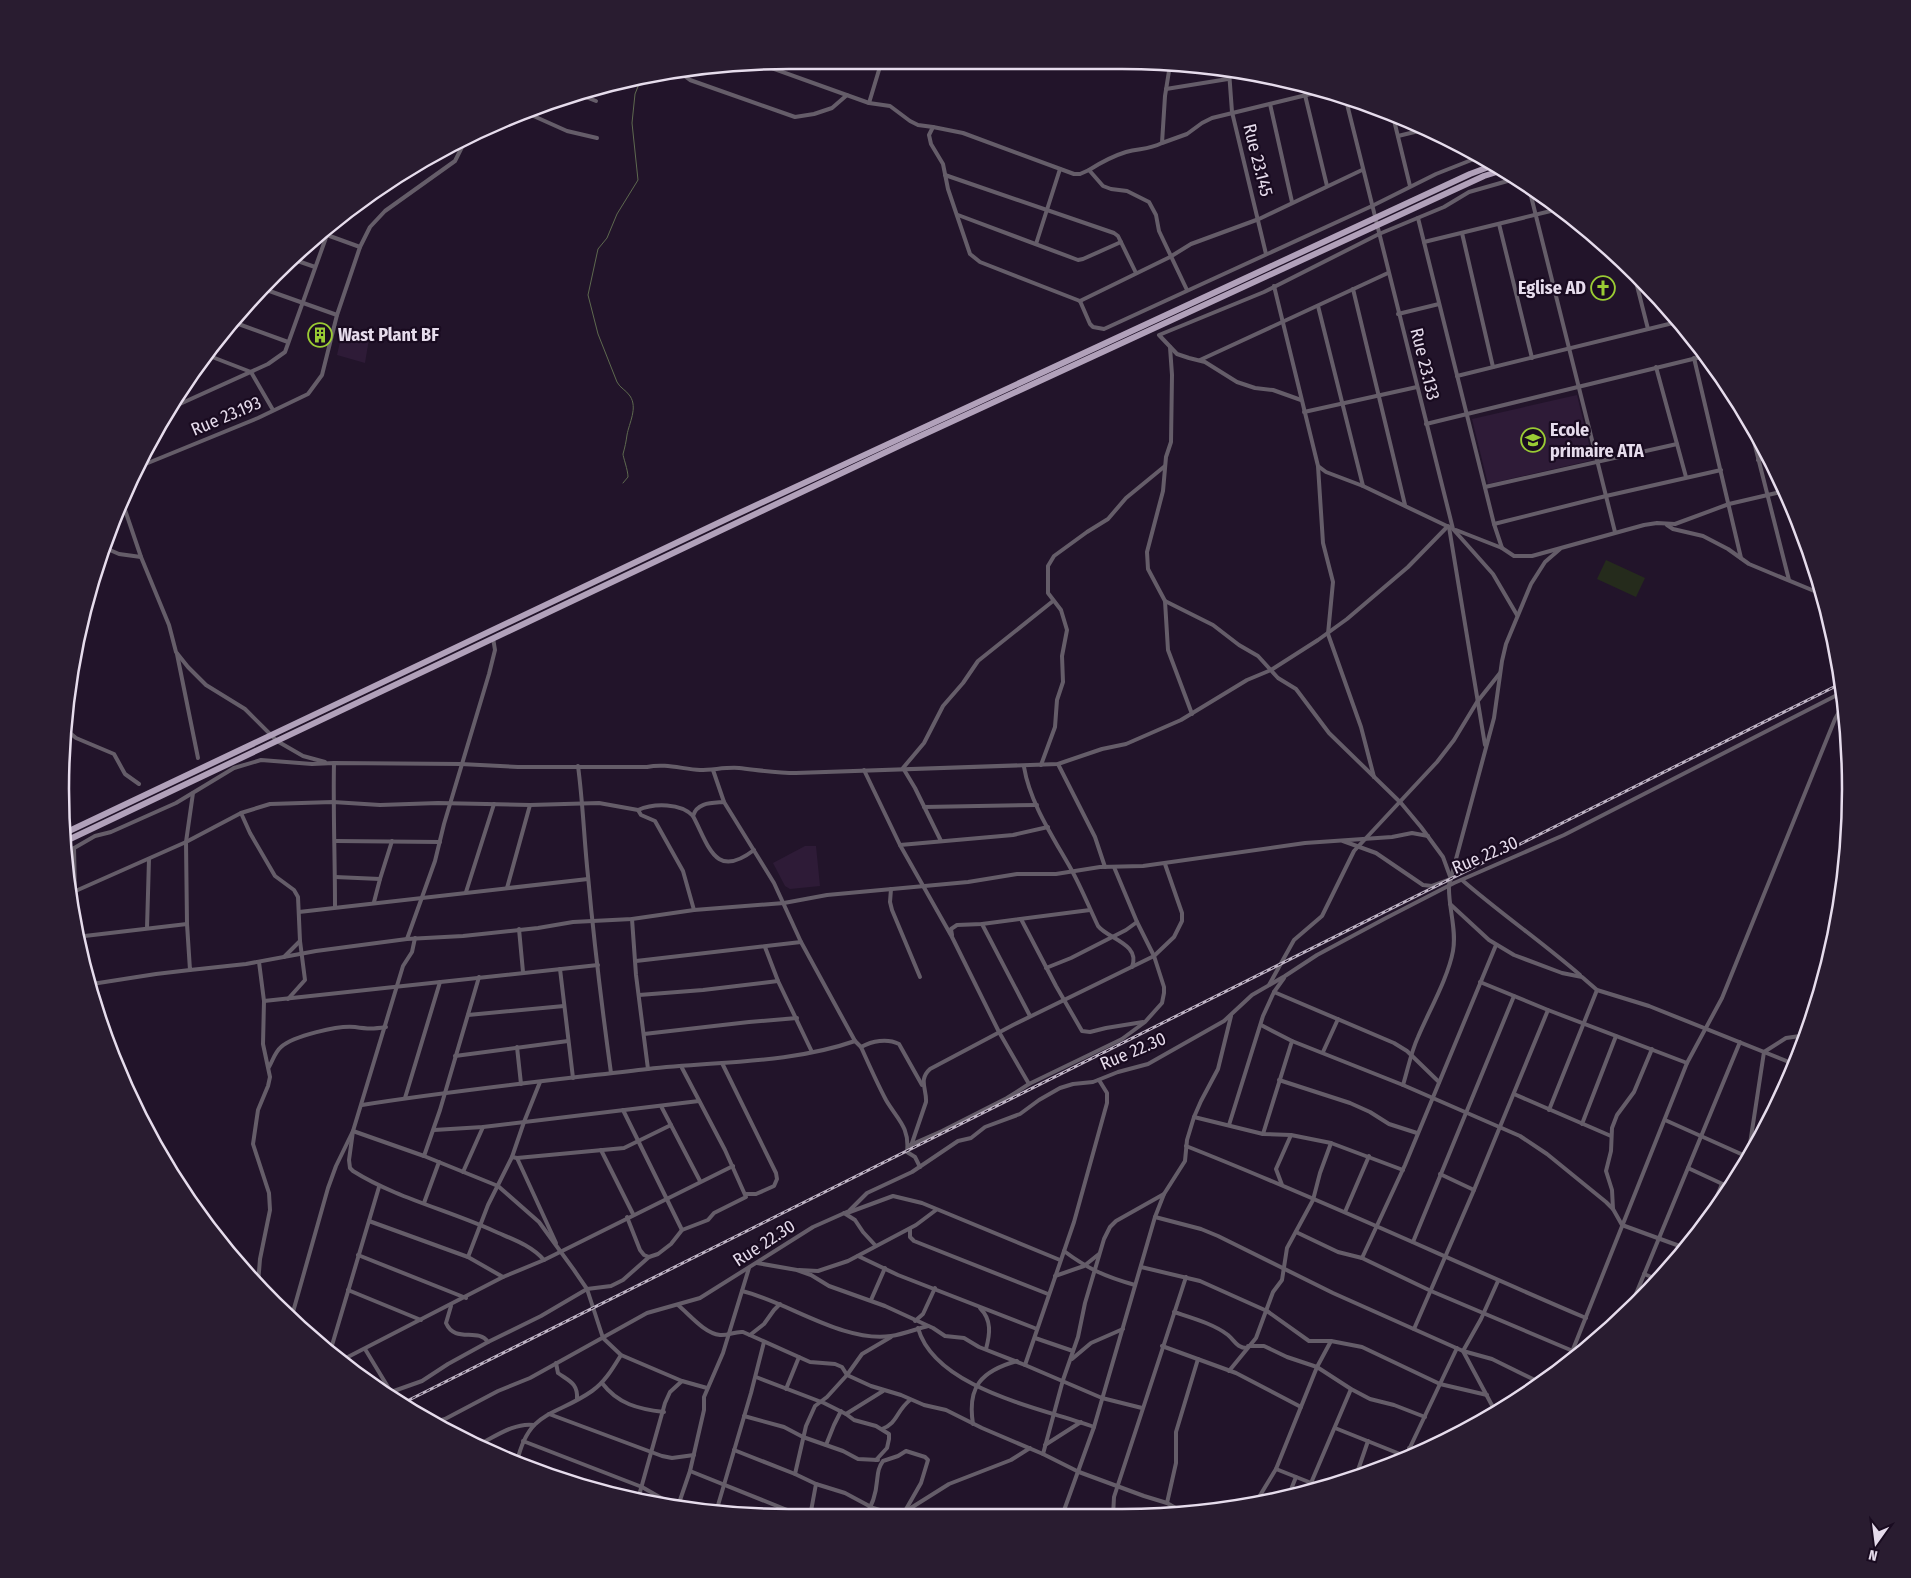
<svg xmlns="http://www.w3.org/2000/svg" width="1911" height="1578" font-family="'Fira Sans Condensed',sans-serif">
<rect width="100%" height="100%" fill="#22142a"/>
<g fill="#2e1b37">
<polygon points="342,333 369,339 365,363 337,355"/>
<polygon points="1577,395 1593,460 1488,484 1472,419"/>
<polygon points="805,846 816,846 820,886 790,889 785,886 773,863"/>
</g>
<polygon fill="#252b1c" points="1606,560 1645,578 1636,597 1597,579"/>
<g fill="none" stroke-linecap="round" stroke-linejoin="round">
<path stroke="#5e694f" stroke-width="1" d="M 623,483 L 628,477 C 628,470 623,457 623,454 C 625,447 626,442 627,435 C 629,423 638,408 630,396 C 626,390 620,388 617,382 L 598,334 L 588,295 L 598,249 L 607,238 L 617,214 L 638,180 L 632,123 L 635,94 L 641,79"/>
<g stroke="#655d69" stroke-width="4">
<polyline points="869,60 880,64"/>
<polyline points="1168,62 1169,71 1165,96 1162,143 1187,134 1202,123 1212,118 1327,90"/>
<polyline points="760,64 869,103 890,106 910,121 918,125 933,127 929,135 931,144 943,164 948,189 970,254 980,262 1080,301 1090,324 1093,327 1104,329 1372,206 1436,174 1479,157"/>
<polyline points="1229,71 1232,112 1266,254"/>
<polyline points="682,74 690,80 795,117 814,114 832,108 847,95"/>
<polyline points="1166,89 1228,79"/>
<polyline points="578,94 596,101"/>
<polyline points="1305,95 1327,186"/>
<polyline points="1345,96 1453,529 1493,574 1517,615"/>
<polyline points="869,103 882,60"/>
<polyline points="1270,104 1292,202"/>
<polyline points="1392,112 1410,186"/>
<polyline points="529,114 567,131 597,138"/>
<polyline points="933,127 963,133 1074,174 1080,174 1089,170 1103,186 1111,189 1127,191 1149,202 1156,215 1159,231 1187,290"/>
<polyline points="1398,136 1427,129"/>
<path d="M 1089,170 C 1100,163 1113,156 1126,152 C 1140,148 1148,150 1162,143"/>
<polyline points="945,175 1114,233 1118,236 1136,273"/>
<polyline points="1528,184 1615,532"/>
<polyline points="958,215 1078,260 1083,259 1121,242"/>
<polyline points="1418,218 1494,524 1502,548"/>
<polyline points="1499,224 1532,358"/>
<polyline points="1462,233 1493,367"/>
<polyline points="327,235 360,247"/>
<polyline points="1424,242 1559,209"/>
<polyline points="1036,244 1060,169"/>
<polyline points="292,259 315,267"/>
<polyline points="1633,270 1648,329"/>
<polyline points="1274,286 1318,466 1323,543 1333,582 1328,634 1361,727 1374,777"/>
<polyline points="261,288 337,315"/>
<polyline points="1353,289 1405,505"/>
<polyline points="1080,301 1170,257 1191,244 1259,219 1362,170"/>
<polyline points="1318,306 1363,486"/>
<polyline points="1398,314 1439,304"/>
<polyline points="233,322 288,342"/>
<polyline points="1170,347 1172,375 1171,442 1166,457 1163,491 1147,552 1148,569 1165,601 1168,650 1192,714"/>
<polyline points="207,355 251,372 273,410"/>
<polyline points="1694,358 1741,558"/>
<polyline points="1200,360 1388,273"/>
<polyline points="1656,367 1686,477"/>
<polyline points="1457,376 1677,322"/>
<polyline points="1301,400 1273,390 1255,388 1237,382 1205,362 1189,358 1177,354 1159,335 1264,292 1379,234 1444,207 1469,192 1518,178"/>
<polyline points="171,408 268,364 285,352 328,232"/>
<polyline points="1304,412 1417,387"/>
<polyline points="1748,418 1789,580"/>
<polyline points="1426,424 1705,356"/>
<polyline points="1758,460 1770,457"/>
<polyline points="143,465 258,418 308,394 322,375 337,315 360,247 370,227 385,211 455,161 465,141"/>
<polyline points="1318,466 1326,472 1363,486 1449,527"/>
<polyline points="1485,487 1677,444"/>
<polyline points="123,504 141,557 169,625 176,652 188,667 206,685 245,709 277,741 303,756 325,762"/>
<polyline points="1494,524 1606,496 1721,470"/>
<polyline points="1667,525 1673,529 1703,536 1728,549 1749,564 1824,595"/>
<polyline points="1449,527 1485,745"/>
<polyline points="1456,530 1502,548 1514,556 1532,556 1644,525 1657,523 1675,524 1729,504 1785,491"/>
<polyline points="103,547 119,554 141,557"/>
<polyline points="1165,601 1213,625 1239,645 1258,656 1278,678 1296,689 1329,733 1401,803 1421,827 1443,857 1451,879 1432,886 1423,885 1376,853 1343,841"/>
<polyline points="177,654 198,758"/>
<polyline points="64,728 76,738 114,754 125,774 139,784"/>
<path d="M 334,763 C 333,810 335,858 335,906"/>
<polyline points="1058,764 1095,837 1105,867"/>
<polyline points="1041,765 1055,727 1057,700 1063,682 1062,656 1067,630 1061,610 1048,593 1048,566 1054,556 1087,532 1108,519 1126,498 1165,466"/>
<path d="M 578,766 C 583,803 584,839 588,876 C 594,942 602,1008 611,1073"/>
<path d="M 1024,767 C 1030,803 1053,837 1071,869 C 1081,887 1089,907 1098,926 C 1108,939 1141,944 1132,967"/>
<path d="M 713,770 L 724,802 L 774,883 L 801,942 L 855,1041 L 861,1047 C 869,1065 877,1083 886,1100 C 897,1119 910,1127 907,1152 L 915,1157 L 920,1167"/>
<polyline points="864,770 900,845 952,937 999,1032 1029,1084"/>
<polyline points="193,793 186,842 187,924 190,970 246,964 316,951 407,939 463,936 538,928 573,922 632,919 694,910 784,903 827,895 968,882 1017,874 1056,874 1100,867 1143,866 1305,843 1392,837 1412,833 1428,836"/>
<polyline points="924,807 1037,805"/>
<path d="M 638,810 C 654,803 681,803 693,816 C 709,846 715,880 754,850"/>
<polyline points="241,813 250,833 275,876 294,890 298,897 300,941 305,980 288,999"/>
<path d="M 693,816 C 697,802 712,803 724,802"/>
<polyline points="336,841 440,842"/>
<polyline points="941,841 915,788 903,768 924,743 943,706 963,683 978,661 1053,601"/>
<polyline points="900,845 1013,835 1048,827"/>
<polyline points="74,848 75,891 74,927"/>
<path d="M 69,851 L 95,836 L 111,832 L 176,803 L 234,768 L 261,760 L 312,764 L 334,763 L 461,764 L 518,767 L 647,767 C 665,763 682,769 700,770 C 713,770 726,767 739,768 C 758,770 776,773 796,773 L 1058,764 L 1102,749 L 1126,744 L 1181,720 L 1247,680 L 1271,670 L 1318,640 L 1347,619 L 1408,567 L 1448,526"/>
<polyline points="335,877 380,879"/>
<path d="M 1462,880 C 1500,913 1542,942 1580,975"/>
<polyline points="507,888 530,805"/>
<polyline points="891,889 890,902 892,910 920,977"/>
<polyline points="466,892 494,804"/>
<polyline points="71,893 186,842 241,813 270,804 333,802 380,805 438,803 530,805 599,803 638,810 641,815 655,821 683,871 694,910"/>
<polyline points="374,902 380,879 392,841"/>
<polyline points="1450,904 1489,940 1514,955 1562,973 1582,977 1597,990 1649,1006 1794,1064"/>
<polyline points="299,912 588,879"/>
<polyline points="632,919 636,975 648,1069"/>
<polyline points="1021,919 1056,986 1082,1031 1090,1032 1106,1028 1143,1022"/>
<polyline points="982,924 1030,1016"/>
<polyline points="147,928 149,859"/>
<polyline points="519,929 523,972"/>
<polyline points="952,935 951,929 957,925 982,924 1090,910"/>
<polyline points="76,937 187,924"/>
<path d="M 415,938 L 412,952 L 403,966 L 353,1131 L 349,1160 L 350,1168 L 353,1171 C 396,1198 448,1210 494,1231 C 512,1239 531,1245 544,1260"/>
<polyline points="407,939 435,861 444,824 489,674 495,650 493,638"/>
<polyline points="765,947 778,981 812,1052"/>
<polyline points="284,957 300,941"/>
<polyline points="636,961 801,942"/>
<polyline points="1046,968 1071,958 1126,930 1137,922"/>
<polyline points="560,969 573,1078"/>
<polyline points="1480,982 1548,1010 1687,1063"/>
<polyline points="92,984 156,974 190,970"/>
<polyline points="1269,985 1294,940 1322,916 1354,851 1437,762 1454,740 1477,702 1500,673"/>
<polyline points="1274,992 1394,1043 1407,1051 1439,1082"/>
<polyline points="639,995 703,990 778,981"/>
<polyline points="264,1001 598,965"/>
<polyline points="468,1015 564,1006"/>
<polyline points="1261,1025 1292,1041 1263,1134 1291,1135 1331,1143 1403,1170"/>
<polyline points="644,1034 749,1022 797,1018"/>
<polyline points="1292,1041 1403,1085 1520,1136 1547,1154 1606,1202 1613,1209 1622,1225 1685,1248"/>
<polyline points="517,1047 521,1084"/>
<path d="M 861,1047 C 872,1041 887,1038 899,1044 L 922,1085"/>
<polyline points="1323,1052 1338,1019"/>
<polyline points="455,1056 568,1041"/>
<polyline points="722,1063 776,1173 777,1179 774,1186 756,1194 746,1194"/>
<path d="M 269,1067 C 273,1060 275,1052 281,1047 C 293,1036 339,1025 355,1027 C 368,1029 373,1029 386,1027"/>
<polyline points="1279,1080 1350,1103 1370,1112 1389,1124 1417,1133"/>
<path d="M 1403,1085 C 1408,1069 1411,1052 1418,1037 C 1429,1011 1448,978 1453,951 C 1457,929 1448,907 1449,885 L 1494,718 L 1502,661 L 1506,644 L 1531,584 L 1545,562 L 1560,549"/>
<polyline points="1514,1094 1611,1136"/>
<polyline points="405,1098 440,982"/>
<path d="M 362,1105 C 457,1090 553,1080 648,1069 C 717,1061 789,1064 855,1041"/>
<polyline points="661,1106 700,1181"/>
<polyline points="623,1110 682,1230"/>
<polyline points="1549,1110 1597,990"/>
<polyline points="1194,1117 1263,1134"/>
<polyline points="1665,1120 1750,1158"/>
<polyline points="1582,1124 1616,1036"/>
<polyline points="1229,1125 1263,1016 1274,992 1284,978"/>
<polyline points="434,1130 483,1127 699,1101"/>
<polyline points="908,1146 942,1131 1007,1098 1029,1084 1122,1039 1145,1022 1162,1003 1164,993 1164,987 1154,956 1137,922 1114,867"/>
<path d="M 911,1146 L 926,1102 C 927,1089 918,1080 930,1069 L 1013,1025 L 1154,956 L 1174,937 L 1182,921 L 1182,913 L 1165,864"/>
<path d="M 1186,1146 C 1321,1199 1452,1261 1586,1318"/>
<polyline points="601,1150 633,1214"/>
<polyline points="424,1156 440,1110 479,977"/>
<polyline points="512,1157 517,1158 624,1148 671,1125"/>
<polyline points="1748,1157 1764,1052 1786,1038 1807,1035"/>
<polyline points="517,1158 556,1243"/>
<polyline points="1688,1168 1729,1187"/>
<polyline points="463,1172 483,1127"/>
<polyline points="1440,1174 1474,1190"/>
<polyline points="1282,1185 1276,1169 1291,1135"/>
<polyline points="424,1203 439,1162"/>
<polyline points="1613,1209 1612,1190 1606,1171 1611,1151 1612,1128 1617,1115 1634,1092 1652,1049"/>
<polyline points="1345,1212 1369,1156"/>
<polyline points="844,1213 855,1220 863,1232 875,1245"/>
<polyline points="847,1213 893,1196 922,1203 1060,1260"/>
<polyline points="1710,1213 1722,1184"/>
<polyline points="627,1217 640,1250 644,1255 649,1257 658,1254 671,1244 682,1230 708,1220 714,1213 746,1197 725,1150 681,1066"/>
<polyline points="1155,1217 1201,1229 1218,1236 1333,1293 1463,1351 1492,1359 1541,1383"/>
<polyline points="369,1221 468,1257 503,1277"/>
<polyline points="910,1229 910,1237 914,1241 1048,1294"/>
<polyline points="1296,1232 1338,1252 1362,1258 1431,1291 1580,1354"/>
<polyline points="1413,1242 1514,996"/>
<path d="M 1064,1251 C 1088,1269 1106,1277 1135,1285"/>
<polyline points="358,1255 466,1298"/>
<polyline points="858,1256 898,1275 1037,1329"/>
<polyline points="468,1257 488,1205 512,1157 524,1122 540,1082"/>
<polyline points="1362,1258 1405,1165 1496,945"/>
<polyline points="757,1263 797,1270 811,1275 829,1286 885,1306 933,1328 945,1336 964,1338 979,1347 1025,1365 1102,1398 1142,1408"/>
<polyline points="1141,1267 1200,1281 1229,1294 1267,1311 1309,1341 1331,1341 1362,1347 1440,1384 1487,1395"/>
<polyline points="799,1270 818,1271 848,1261 916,1225 936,1210"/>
<polyline points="1644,1274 1659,1280"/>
<polyline points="1055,1276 1084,1266 1099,1254"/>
<polyline points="258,1284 260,1259 270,1210 269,1193 253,1144 258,1110 268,1086 270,1077 263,1044 264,1001 259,962"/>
<polyline points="348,1290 421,1320"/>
<path d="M 742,1291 C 788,1302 843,1343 891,1336 C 904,1334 916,1329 928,1326"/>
<polyline points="871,1300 885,1268"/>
<path d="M 678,1305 C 690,1315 704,1333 720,1335 C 728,1336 735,1331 743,1332 L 810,1362 L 835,1364 L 842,1367 L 847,1375 L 871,1386 L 901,1395 L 924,1405 L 946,1410 L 982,1428 L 1043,1454 L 1079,1472 L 1144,1496 L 1167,1503 L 1186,1514"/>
<path d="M 451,1306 L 446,1323 C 455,1344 478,1327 488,1342"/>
<polyline points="1631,1306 1740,1042"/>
<path d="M 980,1308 C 992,1320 990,1334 986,1349"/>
<path d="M 1174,1312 C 1192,1318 1214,1324 1228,1335 C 1235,1341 1237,1348 1247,1348"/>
<polyline points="291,1319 328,1188 336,1166 353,1131 424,1156 498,1186 539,1222 574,1270 587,1289 603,1338 621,1355 682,1381 707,1388"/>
<polyline points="915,1321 923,1314 935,1288"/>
<path d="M 918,1328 C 935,1389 1042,1408 1094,1427"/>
<polyline points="1414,1329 1474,1190 1548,1010"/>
<polyline points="750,1335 764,1324 774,1310 780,1304"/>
<polyline points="1035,1338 1073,1351"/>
<polyline points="1162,1346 1236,1373 1301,1407"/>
<polyline points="1248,1346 1264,1346 1287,1357 1317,1367 1351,1389 1370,1399 1394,1405 1425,1417"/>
<polyline points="365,1349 391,1392"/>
<polyline points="330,1352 379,1187"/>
<polyline points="1072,1359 1091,1343 1123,1329"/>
<polyline points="342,1360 503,1277 544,1260 733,1166"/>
<path d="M 556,1363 L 558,1373 C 569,1381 578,1383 577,1399"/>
<polyline points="1025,1365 1074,1222 1107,1103 1107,1093 1099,1080"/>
<polyline points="1566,1367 1687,1063 1722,998 1835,719 1843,705"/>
<polyline points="1229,1371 1256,1338 1273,1292 1282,1280 1287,1248 1313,1200 1320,1173 1331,1143"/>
<polyline points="756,1377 824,1403 846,1414 854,1420 876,1426 889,1434 889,1439 887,1448 876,1460"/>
<path d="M 602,1383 C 618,1404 638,1409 664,1412"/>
<polyline points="786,1389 799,1357"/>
<polyline points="391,1392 422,1381 448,1364 488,1342 541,1316 587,1289 611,1286 623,1280 649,1257"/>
<polyline points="1495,1411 1463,1351 1481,1319 1498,1281"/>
<polyline points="549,1414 662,1456 672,1458 694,1455"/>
<polyline points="846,1414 883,1391"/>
<polyline points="744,1416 784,1427 803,1437 843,1451 858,1459 878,1460"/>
<polyline points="435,1422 445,1419 498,1391 530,1378 647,1313 700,1298 813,1227 849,1211 867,1193 912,1172 958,1141 971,1138 985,1127 1020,1114 1039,1100 1060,1088 1073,1084 1093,1082 1118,1072 1148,1064 1224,1021 1252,995 1285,976 1317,955 1386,918 1454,883 1564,835 1841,693"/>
<path d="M 973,1424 C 967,1387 981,1371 1017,1361"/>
<polyline points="1335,1428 1405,1456"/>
<path d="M 882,1429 C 898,1423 896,1411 910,1400"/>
<polyline points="523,1441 642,1487 663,1499 679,1504"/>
<polyline points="826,1445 834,1425 841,1411"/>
<polyline points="1045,1445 1081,1422"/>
<path d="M 476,1446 C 493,1438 514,1422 534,1425"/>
<polyline points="1409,1448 1418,1453"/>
<polyline points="734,1450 795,1474 816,1484 845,1493 873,1508 890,1513 902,1514"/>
<polyline points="1043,1454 1063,1380 1078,1337 1085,1303 1104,1239 1110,1227 1116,1221 1164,1194"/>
<polyline points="1405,1458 1457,1348"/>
<path d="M 517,1462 C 529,1409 555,1417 592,1391 C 605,1382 613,1368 621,1355"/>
<polyline points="1276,1469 1324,1488"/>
<polyline points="690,1471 802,1516"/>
<polyline points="795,1474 806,1426 815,1406 827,1397 847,1375 862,1354 891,1337"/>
<polyline points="1356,1476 1368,1441"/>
<polyline points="1311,1483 1351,1389"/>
<polyline points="1288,1497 1296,1477"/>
<polyline points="638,1499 665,1403 670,1392 682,1381"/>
<polyline points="1256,1502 1276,1469 1317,1367 1331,1341"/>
<polyline points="1167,1503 1176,1463 1176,1432 1198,1359"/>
<polyline points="678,1506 690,1471 704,1410 704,1397 723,1353 749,1268"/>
<polyline points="906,1511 949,1484 1011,1460 1030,1448"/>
<polyline points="716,1512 751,1393 764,1342"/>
<polyline points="812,1516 811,1511 816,1484"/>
<path d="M 865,1516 C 872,1506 876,1494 877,1481 C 878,1473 878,1468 883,1461 L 898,1456 L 906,1451 L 925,1457 L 928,1460 L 921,1483 L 905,1511"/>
<polyline points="1062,1516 1094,1427 1155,1217 1164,1194 1185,1161 1187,1140 1194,1117 1201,1101 1218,1069 1231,1016"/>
<polyline points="1113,1516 1114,1497 1186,1277"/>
</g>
<g stroke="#b1a1ba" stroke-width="6">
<polyline points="67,832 735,515 1470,174 1494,165"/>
<polyline points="68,840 903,444 1484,176 1503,170"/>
</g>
<g stroke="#beb3c4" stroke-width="3">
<polyline id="rail" points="405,1402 1840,684"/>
</g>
<use href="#rail" stroke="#190b20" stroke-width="1" stroke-dasharray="4" stroke-linecap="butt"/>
</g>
<defs>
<g id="church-ring" transform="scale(1.25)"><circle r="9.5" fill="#190b20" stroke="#9acb34" stroke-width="1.5"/><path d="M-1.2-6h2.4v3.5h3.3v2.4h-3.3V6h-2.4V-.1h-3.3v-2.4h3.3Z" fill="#9acb34"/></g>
<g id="building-ring" transform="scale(1.25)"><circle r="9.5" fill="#190b20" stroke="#9acb34" stroke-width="1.5"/><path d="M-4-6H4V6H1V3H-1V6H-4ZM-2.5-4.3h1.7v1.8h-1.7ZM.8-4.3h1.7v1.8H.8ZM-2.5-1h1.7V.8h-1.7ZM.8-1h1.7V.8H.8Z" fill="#9acb34"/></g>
<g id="school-ring" transform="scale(1.25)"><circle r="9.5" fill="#190b20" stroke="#9acb34" stroke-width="1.5"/><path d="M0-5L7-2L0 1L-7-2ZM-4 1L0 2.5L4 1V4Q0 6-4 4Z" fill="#9acb34"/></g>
</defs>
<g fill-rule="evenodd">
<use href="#church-ring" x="1603" y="288"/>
<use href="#building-ring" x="320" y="335"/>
<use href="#school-ring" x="1533" y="440"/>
</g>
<g text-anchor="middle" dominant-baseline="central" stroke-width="4.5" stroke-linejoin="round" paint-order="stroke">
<g font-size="18" fill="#e6dcec" stroke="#190b20">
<text transform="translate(1258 160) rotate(76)">Rue 23.145</text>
<text transform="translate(1425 364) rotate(76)">Rue 23.133</text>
<text transform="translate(226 416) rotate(-23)">Rue 23.193</text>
<text transform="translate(1485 855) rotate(-23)">Rue 22.30</text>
<text transform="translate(1133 1051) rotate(-23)">Rue 22.30</text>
<text transform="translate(764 1243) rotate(-33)">Rue 22.30</text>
</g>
<g font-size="18" font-weight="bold" fill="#e6dcec" stroke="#190b20" text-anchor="start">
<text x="1586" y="288" text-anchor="end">Eglise AD</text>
<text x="338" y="335">Wast Plant BF</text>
<text x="1550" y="430">Ecole<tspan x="1550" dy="21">primaire ATA</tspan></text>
</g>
</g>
<path d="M0 0H1911V1578H0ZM789 69H1122A720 720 0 0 1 1842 789V789A720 720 0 0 1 1122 1509H789A720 720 0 0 1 69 789V789A720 720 0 0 1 789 69Z" fill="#291c30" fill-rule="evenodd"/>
<path fill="none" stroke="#e6dcec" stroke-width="2.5" d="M789 69H1122A720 720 0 0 1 1842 789V789A720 720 0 0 1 1122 1509H789A720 720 0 0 1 69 789V789A720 720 0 0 1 789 69Z"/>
<g transform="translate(1876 1543) rotate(194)" stroke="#190b20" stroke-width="4" paint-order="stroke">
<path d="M0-4L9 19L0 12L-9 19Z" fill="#e6dcec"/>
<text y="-8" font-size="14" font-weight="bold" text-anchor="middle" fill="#e6dcec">N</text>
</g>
</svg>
